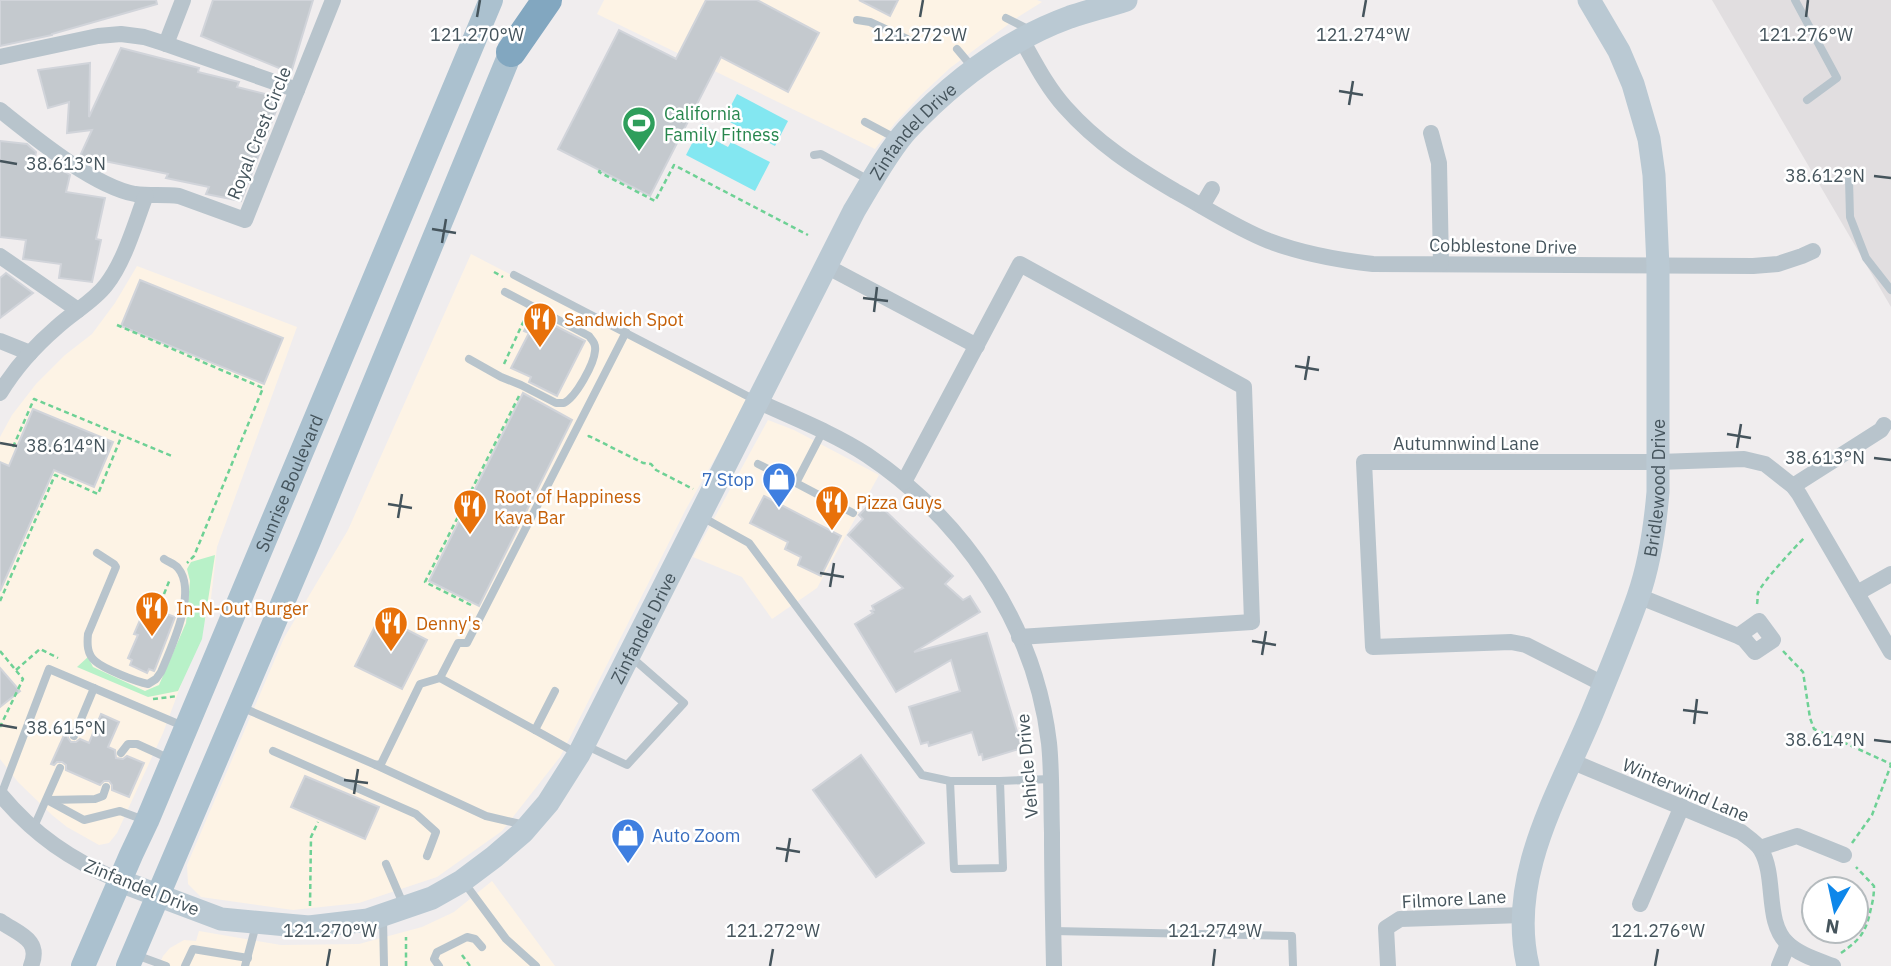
<svg xmlns="http://www.w3.org/2000/svg" width="1891" height="966" font-family="'IBM Plex Sans',sans-serif">
<rect width="100%" height="100%" fill="#f0edee"/>
<g fill="#fdf3e5">
<polygon points="604,0 1037,0 1042,2 1018,17 950,68 921,95 895,123 875,149 597,14"/>
<polygon points="471,254 749,399 686,509 560,757 502,831 437,877 359,903 293,910 201,897 188,884 187,865 284,638 348,530"/>
<polygon points="137,266 297,327 217,547 210,607 163,733 117,833 109,843 99,845 67,827 52,815 18,782 0,759 0,437 12,415 36,384 65,355 92,334 115,303"/>
<polygon points="768,420 794,430 879,475 817,588 772,619 742,577 693,557"/>
<polygon points="492,881 555,966 159,966 163,956 170,948 184,940 196,941 199,931 281,945 359,944 422,927 454,912"/>
</g>
<polygon fill="#e1dee0" points="1712,0 1891,0 1891,307 1829,201"/>
<polygon fill="#b8f1c8" points="215,555 202,639 178,691 148,697 77,667 88,657 93,667 145,691 159,685 186,623 190,581 187,569 191,562"/>
<g fill="#83e7f1">
<polygon points="737,94 788,121 775,146 724,119"/>
<polygon points="702,124 714,131 711,138 728,147 731,142 770,162 755,191 686,155"/>
</g>
<g fill="#c4c9ce" stroke="#d1d4da" stroke-width="2">
<polygon points="0,0 156,0 157,4 52,34 52,35 0,46"/>
<polygon points="213,0 313,0 291,73 201,36"/>
<polygon points="706,0 757,0 819,33 788,92 721,57 650,196 558,149 619,30 676,59"/>
<polygon points="859,0 898,0 890,16"/>
<polygon points="121,48 199,68 198,72 239,82 237,87 281,98 241,201 206,194 209,187 166,178 168,174 80,156 92,130 67,133 69,102 48,108 38,70 90,63 89,117"/>
<polygon points="0,141 27,144 36,152 34,163 57,167 70,175 66,192 105,198 96,239 101,240 92,282 59,278 61,264 23,259 26,240 0,237"/>
<polygon points="6,273 33,293 0,318 0,278"/>
<polygon points="140,280 283,338 264,384 121,326"/>
<polygon points="538,317 585,341 557,396 529,382 531,377 511,368 529,333 524,331 530,320 535,322"/>
<polygon points="523,393 572,420 479,606 429,581"/>
<polygon points="33,409 113,442 94,487 54,470 0,591 0,462 9,466"/>
<polygon points="764,496 841,536 821,576 798,565 801,557 785,549 788,542 750,523"/>
<polygon points="874,500 953,576 945,584 963,600 970,596 980,612 914,652 987,633 1022,748 983,760 982,754 979,755 972,732 929,746 928,742 921,744 909,707 960,691 951,660 896,692 855,624 873,613 871,611 874,610 872,606 903,588 848,535 863,519 859,515"/>
<polygon points="146,606 175,617 155,669 154,671 149,669 147,673 130,665 132,660 128,658 138,635 134,634"/>
<polygon points="380,616 427,640 402,689 355,666"/>
<polygon points="0,668 20,691 0,707"/>
<polygon points="101,714 119,722 108,747 115,750 116,758 123,759 127,756 144,763 129,797 112,790 112,785 109,781 104,781 100,785 66,770 66,765 62,762 57,762 54,765 51,764 65,733 68,734 68,738 71,742 76,742 80,739 89,743"/>
<polygon points="861,755 924,843 876,877 813,790"/>
<polygon points="305,776 379,807 365,839 291,807"/>
</g>
<g fill="none" stroke-linecap="round" stroke-linejoin="round">
<g stroke="#6ed195" stroke-width="2.5" stroke-dasharray="5 3.5" stroke-linecap="butt">
<polyline points="600,170 599,172 655,201 674,165 808,235"/>
<polyline points="494,272 503,277"/>
<polyline points="117,325 263,388 194,556 187,563"/>
<polyline points="504,364 526,316"/>
<polyline points="588,437 589,436 643,463 651,464 656,470 693,489"/>
<polyline points="13,447 34,399 172,456"/>
<polyline points="164,594 170,579"/>
<polyline points="0,601 55,475 98,494 122,435"/>
<path d="M 1757,604 C 1758,600 1757,596 1758,593 C 1762,582 1796,546 1805,537"/>
<polyline points="471,605 425,582 519,396"/>
<polyline points="0,651 23,679 0,727"/>
<polyline points="1783,651 1803,672 1810,718 1814,729 1891,764"/>
<polyline points="16,670 40,649 58,658"/>
<polyline points="153,699 178,696"/>
<polyline points="1852,843 1872,815 1891,765"/>
<polyline points="310,906 311,837 318,822"/>
<path d="M 1841,953 C 1861,939 1866,932 1871,908 C 1873,901 1874,894 1874,886 L 1856,867"/>
<polyline points="462,955 470,966"/>
<polyline points="406,966 406,937"/>
</g>
<g stroke="#b8c4cc" stroke-width="8">
<polyline points="1795,0 1837,78 1807,100"/>
<polyline points="1006,18 1030,30"/>
<polyline points="857,20 870,22 907,39"/>
<polyline points="957,49 973,68"/>
<polyline points="865,122 897,139"/>
<polyline points="814,155 821,154 869,180"/>
<polyline points="1849,179 1850,217 1866,258 1891,290"/>
<polyline points="514,275 757,401"/>
<path d="M 469,359 L 501,377 L 521,385 L 556,403 L 564,403 C 576,397 594,364 595,351 C 596,344 593,341 589,336 L 505,292"/>
<polyline points="758,464 796,483 823,431"/>
<polyline points="796,483 853,513"/>
<polyline points="702,517 749,543 922,775 950,781"/>
<path d="M 97,553 L 114,564 L 116,567 L 88,634 C 87,644 87,654 95,661 C 104,669 137,682 148,684 L 156,679 L 161,672 C 171,648 198,592 178,568 C 175,564 168,562 164,559"/>
<polyline points="440,678 535,730 555,691"/>
<polyline points="241,707 376,765 381,764 420,684 440,678 458,643 467,643 626,332"/>
<polyline points="535,730 578,754"/>
<polyline points="74,736 94,688"/>
<polyline points="587,746 627,765 684,703 630,656"/>
<polyline points="273,751 416,814 436,832 427,856"/>
<polyline points="121,753 128,744 137,744 170,759"/>
<polyline points="376,765 486,816 525,825"/>
<polyline points="1000,781 950,781 954,869 1003,868 1000,781 1051,779"/>
<polyline points="1,795 49,669 183,726"/>
<polyline points="47,800 84,820 120,811 144,820"/>
<polyline points="50,800 95,799 103,796 106,787"/>
<polyline points="33,829 60,768"/>
<polyline points="386,864 404,906"/>
<polyline points="463,881 506,939 536,966"/>
<polyline points="383,918 384,966"/>
<polyline points="1053,931 1292,936 1293,966"/>
<polyline points="136,955 166,966"/>
<polyline points="185,966 193,949 248,958"/>
<polyline points="245,966 256,925"/>
<polyline points="439,966 434,959 437,952 467,937 475,939 482,947"/>
</g>
<g stroke="#b8c4cc" stroke-width="16">
<path d="M 1022,40 C 1035,63 1047,87 1065,107 C 1097,143 1134,167 1175,191 C 1206,208 1236,228 1269,241 C 1303,254 1337,260 1373,264 L 1753,266 L 1778,264 L 1802,256 L 1813,251"/>
<polyline points="166,44 183,0"/>
<polyline points="0,57 98,36 121,34 144,37 166,44 297,90"/>
<path d="M 0,110 C 34,137 93,186 135,194 C 150,196 164,194 179,196 L 245,220 L 333,0"/>
<polyline points="1431,133 1439,163 1441,264"/>
<polyline points="1202,206 1212,189"/>
<polyline points="0,256 78,310"/>
<polyline points="826,266 977,346"/>
<polyline points="0,341 30,353"/>
<path d="M 0,393 C 15,368 35,346 57,327 C 73,312 93,302 106,285 C 125,261 135,223 146,195"/>
<path d="M 757,401 C 794,418 833,433 867,455 C 964,520 1035,625 1049,743 C 1052,772 1051,803 1052,833 C 1052,877 1053,922 1054,966"/>
<polyline points="904,482 1020,264 1244,387 1252,622 1019,637"/>
<polyline points="1793,486 1881,430 1884,425"/>
<polyline points="1857,593 1891,574"/>
<polyline points="1638,596 1738,636 1744,639 1755,652 1773,640 1759,621 1738,636"/>
<polyline points="1603,684 1526,645 1511,642 1373,647 1364,462 1659,462 1744,459 1765,464 1793,486 1799,494 1891,652"/>
<path d="M 1571,761 L 1741,832 C 1747,837 1757,843 1761,850 C 1777,877 1764,922 1788,944 C 1800,955 1818,960 1833,966"/>
<path d="M 0,794 C 34,835 71,860 120,881"/>
<polyline points="1760,848 1797,836 1844,855"/>
<polyline points="1640,904 1682,806"/>
<path d="M 0,921 C 18,934 42,939 31,966"/>
<polyline points="1388,966 1386,928 1400,919 1523,915"/>
<polyline points="1779,966 1788,944"/>
</g>
<g stroke="#bac9d3" stroke-width="23">
<path id="s1" d="M 120,881 L 221,919 L 309,927 L 368,920 L 432,898 L 462,881 L 494,857 L 523,832 L 548,803 L 579,754 L 854,211 C 869,186 888,151 907,130 C 952,82 1007,40 1070,17 C 1088,11 1108,6 1126,0"/>
<path id="s2" d="M 1528,966 C 1507,877 1558,795 1591,716 C 1607,677 1624,637 1638,597 C 1650,563 1655,527 1658,492 L 1658,267 L 1654,175 L 1649,139 L 1633,84 L 1619,51 L 1589,0"/>
</g>
<g stroke="#abc1cf" stroke-width="24">
<path id="s3" d="M 83,966 L 131,855 L 147,821 L 491,0"/>
<polyline points="128,966 309,541 517,37"/>
</g>
<polyline stroke="#82a7c0" stroke-width="30" points="511,52 547,0"/>
</g>
<path fill="none" stroke="#45545c" stroke-width="2.5" d="M 477,17 L 480,0M 920,17 L 923,0M 1363,17 L 1366,0M 1806,17 L 1808,0M 1339,91 L 1363,95M 1349,105 L 1353,81M 0,161 L 17,164M 1874,176 L 1891,178M 432,229 L 456,233M 442,243 L 446,219M 863,298 L 888,301M 874,312 L 877,287M 1295,366 L 1319,370M 1305,380 L 1309,356M 1727,434 L 1751,438M 0,443 L 17,446M 1737,448 L 1741,424M 1874,458 L 1891,460M 388,504 L 412,508M 398,518 L 402,494M 820,573 L 844,577M 830,587 L 834,563M 1252,641 L 1276,645M 1262,655 L 1266,631M 1683,710 L 1708,713M 1694,724 L 1697,699M 0,725 L 17,728M 1874,740 L 1891,742M 344,780 L 368,783M 354,794 L 358,769M 776,848 L 800,852M 786,862 L 790,838M 327,966 L 330,949M 770,966 L 773,949M 1213,966 L 1215,949M 1655,966 L 1658,949"/>
<defs>
<g id="stadium-pin" transform="scale(1.75)"><path d="M0 17L-7.5 6A9.5 9.5 0 1 1 7.5 6Z" fill="#2e9e5b" stroke="#fff"/><path d="M0-5a6.5 5 0 1 0 0 10a6.5 5 0 1 0 0-10ZM-3.5-1.8h7v3.6h-7Z" fill="#fff"/></g>
<g id="restaurant-pin" transform="scale(1.75)"><path d="M0 17L-7.5 6A9.5 9.5 0 1 1 7.5 6Z" fill="#e8710a" stroke="#fff"/><path d="M-5-6h1v4h1v-4h1v4h1v-4h1v5L-1.5 .5V6h-2V.5L-5-1ZM5-6V6H3V1.5H1.5Q1.5-4 5-6Z" fill="#fff"/></g>
<g id="shop-pin" transform="scale(1.75)"><path d="M0 17L-7.5 6A9.5 9.5 0 1 1 7.5 6Z" fill="#3f7fe0" stroke="#fff"/><path d="M-5-2.5h2.3a2.7 3.5 0 0 1 5.4 0H5L5.5 6h-11ZM-1.5-2.5h3a1.5 2.3 0 0 0-3 0Z" fill="#fff"/></g>
</defs>
<g fill-rule="evenodd">
<use href="#stadium-pin" x="639" y="123"/>
<use href="#restaurant-pin" x="540" y="319"/>
<use href="#shop-pin" x="779" y="479"/>
<use href="#restaurant-pin" x="832" y="502"/>
<use href="#restaurant-pin" x="470" y="506"/>
<use href="#restaurant-pin" x="152" y="608"/>
<use href="#restaurant-pin" x="391" y="623"/>
<use href="#shop-pin" x="628" y="835"/>
</g>
<g text-anchor="middle" dominant-baseline="central" stroke-width="5" stroke-linejoin="round" paint-order="stroke">
<g font-size="18" fill="#27864d" stroke="#fff" text-anchor="start">
<text x="664" y="113">California<tspan x="664" dy="21">Family Fitness</tspan></text>
</g>
<g font-size="18" fill="#45545c" stroke="#fff">
<text transform="translate(259 133) rotate(-68)">Royal Crest Circle</text>
<text stroke="none"><textPath href="#s1" startOffset="1241">Zinfandel Drive</textPath></text>
<text transform="translate(1503 246) rotate(1)">Cobblestone Drive</text>
<text x="1466" y="443">Autumnwind Lane</text>
<text stroke="none"><textPath href="#s3" startOffset="525">Sunrise Boulevard</textPath></text>
<text stroke="none"><textPath href="#s2" startOffset="502">Bridlewood Drive</textPath></text>
<text stroke="none"><textPath href="#s1" startOffset="674">Zinfandel Drive</textPath></text>
<text transform="translate(1027 766) rotate(-95)">Vehicle Drive</text>
<text transform="translate(1686 790) rotate(23)">Winterwind Lane</text>
<text transform="translate(142 887) rotate(22)">Zinfandel Drive</text>
<text transform="translate(1454 899) rotate(-3)">Filmore Lane</text>
</g>
<g font-size="18" fill="#c56008" stroke="#fff" text-anchor="start">
<text x="564" y="319">Sandwich Spot</text>
<text x="494" y="496">Root of Happiness<tspan x="494" dy="21">Kava Bar</tspan></text>
<text x="856" y="502">Pizza Guys</text>
<text x="176" y="608">In-N-Out Burger</text>
<text x="416" y="623">Denny's</text>
</g>
<g font-size="18" fill="#366cbe" stroke="#fff" text-anchor="end">
<text x="754" y="479">7 Stop</text>
<text x="652" y="835" text-anchor="start">Auto Zoom</text>
</g>
</g>
<g font-size="18" text-anchor="middle" fill="#45545c" stroke="#fff" stroke-width="5" stroke-linejoin="round" paint-order="stroke">
<text x="477" y="41">121.270°W</text>
<text x="920" y="41">121.272°W</text>
<text x="1363" y="41">121.274°W</text>
<text x="1806" y="41">121.276°W</text>
<text x="66" y="170">38.613°N</text>
<text x="1825" y="182">38.612°N</text>
<text x="66" y="452">38.614°N</text>
<text x="1825" y="464">38.613°N</text>
<text x="66" y="734">38.615°N</text>
<text x="1825" y="746">38.614°N</text>
<text x="330" y="937">121.270°W</text>
<text x="773" y="937">121.272°W</text>
<text x="1215" y="937">121.274°W</text>
<text x="1658" y="937">121.276°W</text>
</g>
<g transform="translate(1835 910) rotate(189)"><circle r="33" fill="#ffffff" stroke="#b5bbbe" stroke-width="2"/>
<path d="M0-5L12 26L0 18L-12 26Z" fill="#0e87ea"/>
<text y="-10" font-size="19" font-weight="bold" text-anchor="middle" fill="#45545c">N</text>
</g>
</svg>
